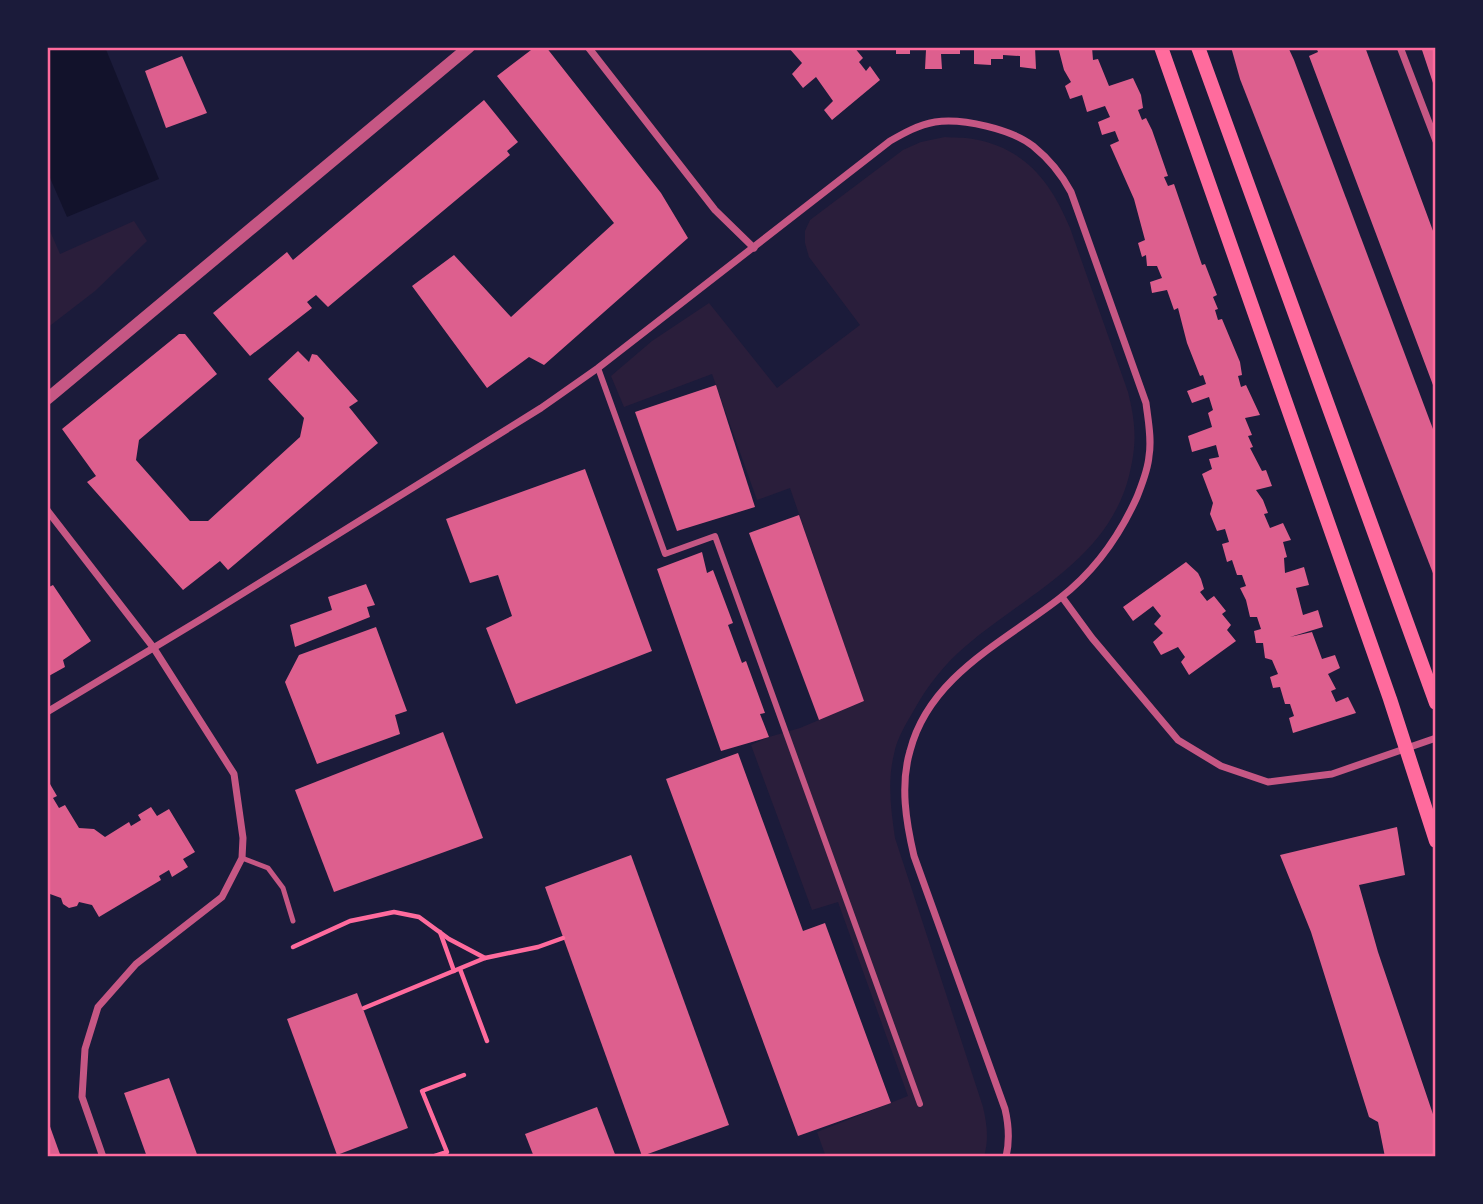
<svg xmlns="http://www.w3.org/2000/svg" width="1483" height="1204" font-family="'Asap Condensed',sans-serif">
<rect width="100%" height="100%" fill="#1b1b3a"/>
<g fill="#2a1e3b">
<path d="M 945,137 C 954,138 964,137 973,139 C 1025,148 1051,182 1070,228 L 1128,392 C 1136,424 1137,444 1129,476 C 1108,559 1027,594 967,645 C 945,663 928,685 914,710 C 906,724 897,738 894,754 C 887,782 891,810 895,838 L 983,1107 C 987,1125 989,1139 984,1157 L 826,1157 L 817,1132 L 908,1096 L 838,902 L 812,910 L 751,745 L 769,737 L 800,728 L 864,701 L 790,488 L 757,500 L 712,374 L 624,407 L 611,376 L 652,341 L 709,303 L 777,388 L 860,325 L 809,257 L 805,243 L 805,231 L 810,220 L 903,150 L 921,142 Z"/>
<polygon points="134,221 147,241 95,291 47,328 47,224 60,254"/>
</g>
<polygon fill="#12122b" points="47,47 105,47 159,179 67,217 47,171"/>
<g fill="#dd5f8e">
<polygon points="535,47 546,47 661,193 688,238 544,365 529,357 487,388 412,286 454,255 511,317 614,223 497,76"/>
<polygon points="788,47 841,47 843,50 847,47 854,47 863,58 859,62 866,71 870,66 880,80 832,120 824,110 833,101 816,77 803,88 792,74 802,63"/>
<polygon points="896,47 1035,47 1036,69 1020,67 1020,56 1003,55 1003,59 991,59 991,65 974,64 974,50 960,50 960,54 941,54 942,69 925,69 926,50 910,50 910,54 896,54"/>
<polygon points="1058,47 1092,47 1093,60 1098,59 1109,86 1133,78 1141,95 1143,108 1138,110 1142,120 1146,118 1152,130 1168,176 1164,177 1168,186 1174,184 1202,265 1205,264 1217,295 1213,297 1218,309 1215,310 1218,320 1222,319 1240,362 1242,375 1238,376 1241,387 1246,385 1260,415 1245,418 1252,435 1248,436 1253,447 1250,448 1262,471 1266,470 1272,486 1256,490 1263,500 1268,513 1264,514 1270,528 1283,523 1291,540 1283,542 1287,557 1284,558 1285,573 1304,567 1309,585 1296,588 1303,615 1318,610 1323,627 1290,637 1312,632 1322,659 1335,655 1340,668 1328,674 1336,689 1331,691 1336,702 1348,697 1356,713 1293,733 1289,718 1294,716 1290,704 1285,704 1280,687 1273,688 1270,677 1278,674 1272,660 1265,658 1263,643 1256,643 1254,631 1261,629 1257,617 1250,617 1246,600 1240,588 1246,586 1242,575 1237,575 1232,560 1227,562 1222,544 1229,542 1225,529 1217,531 1210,514 1213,503 1202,474 1212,469 1209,459 1219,457 1216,445 1192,452 1188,436 1212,427 1208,413 1213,410 1209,397 1192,403 1187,391 1206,384 1203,375 1200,376 1187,343 1178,308 1174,310 1167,290 1152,293 1150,282 1162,278 1157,266 1147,266 1146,255 1142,257 1138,243 1145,240 1134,199 1110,145 1119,141 1115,131 1102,135 1098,122 1110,117 1105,106 1087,112 1082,95 1070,99 1065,86 1071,82 1064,70"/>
<polygon points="1231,47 1288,47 1294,60 1436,437 1436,581 1240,79"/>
<polygon points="1316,47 1365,47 1436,239 1436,393 1309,56 1318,52"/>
<polygon points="1421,47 1436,47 1436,89 1435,89"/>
<polygon points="182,56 207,113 166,128 145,71"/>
<polygon points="484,100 518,142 507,151 510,155 328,307 316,295 307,302 312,308 250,356 213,313 287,252 293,260"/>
<polygon points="179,334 185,334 217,374 139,440 136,460 190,521 208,521 300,437 304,418 268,379 298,351 309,362 312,354 317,355 358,401 349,407 378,443 228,570 220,561 183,590 87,482 96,476 62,429"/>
<polygon points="716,385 755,507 677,531 635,412"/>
<polygon points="585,469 652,651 516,704 486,628 512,616 498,575 470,583 446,519"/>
<polygon points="799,515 864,701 819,720 749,533"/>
<polygon points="702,552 707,573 713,570 733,623 728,625 742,663 746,661 765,713 760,714 769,737 721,751 657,569"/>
<polygon points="1186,562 1198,573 1201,579 1204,589 1200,592 1207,601 1214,596 1226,611 1222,614 1231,625 1227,630 1236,641 1189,675 1181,662 1185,657 1178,647 1161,655 1153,642 1163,633 1154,624 1161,616 1153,606 1133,621 1123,607"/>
<polygon points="366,584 375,605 367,607 370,617 295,647 290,625 332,610 328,597"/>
<polygon points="53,585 91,641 63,660 65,667 47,677 47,588"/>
<polygon points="376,627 407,711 395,715 400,734 317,764 285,682 299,655"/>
<polygon points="443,732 483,838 334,892 295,790"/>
<polygon points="738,753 803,931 825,923 891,1103 798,1136 666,779"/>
<polygon points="50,784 57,796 53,798 59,808 65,805 79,828 94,829 105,837 129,822 131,826 141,820 138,815 151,807 157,816 169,809 195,852 183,859 188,867 172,877 169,870 159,876 161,880 99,917 92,905 79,902 77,906 69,908 63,904 61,898 50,894 47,896 47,785"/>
<polygon points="1397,827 1405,875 1359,885 1378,952 1436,1123 1436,1157 1385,1157 1378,1122 1369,1117 1311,932 1280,855"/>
<polygon points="631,855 729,1125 642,1156 545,887"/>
<polygon points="357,993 408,1128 337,1155 287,1019"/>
<polygon points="169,1078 198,1157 147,1157 124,1093"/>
<polygon points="597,1107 616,1157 534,1157 525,1134"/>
<polygon points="47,1121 48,1121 61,1157 47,1157"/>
</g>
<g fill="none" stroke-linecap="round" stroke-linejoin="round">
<g stroke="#ff6b9d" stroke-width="4.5">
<polyline points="440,932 454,971"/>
<polyline points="293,947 350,921 394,912 419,917 449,939 485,958"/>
<polyline points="460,969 487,1041"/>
<polyline points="364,1008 485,958 538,947 563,938"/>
<polyline points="432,1157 447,1152 422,1091 464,1075"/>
</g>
<polyline stroke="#c65784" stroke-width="5" points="242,858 268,868 283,888 293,921"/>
<polyline stroke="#c65784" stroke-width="6" points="598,368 665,554 715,536 920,1104"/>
<g stroke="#c65784" stroke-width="7">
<polyline points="588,47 715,210 754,248"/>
<polyline points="1400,47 1436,141"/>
<polyline points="47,510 153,647 234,774 243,838 242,858 222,897 136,964 98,1007 85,1049 82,1097 103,1157"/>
<polyline points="1062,597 1092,638 1178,740 1221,766 1268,782 1332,774 1436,738"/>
<path d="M 47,712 L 203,618 L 541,408 L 598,368 L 890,141 C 904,133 918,125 935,122 C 963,118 1011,129 1033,146 C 1049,159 1062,175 1071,192 L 1146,403 C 1148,420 1152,439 1149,456 C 1148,470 1142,484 1137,497 C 1119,537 1095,571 1060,598 C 1005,641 929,676 910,751 C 900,785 906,822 914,856 L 1005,1109 C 1009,1126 1010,1140 1006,1157"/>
</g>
<polyline stroke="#c65784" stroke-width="12" points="47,399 469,47"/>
<g stroke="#ff6b9d" stroke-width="14">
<polyline points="1161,47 1390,699 1436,841"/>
<polyline points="1198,47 1436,703"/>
</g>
</g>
<rect width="1483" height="1204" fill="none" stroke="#1b1b3a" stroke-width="98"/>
<rect x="49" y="49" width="1385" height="1106" fill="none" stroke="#ff6b9d" stroke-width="2.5"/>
</svg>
